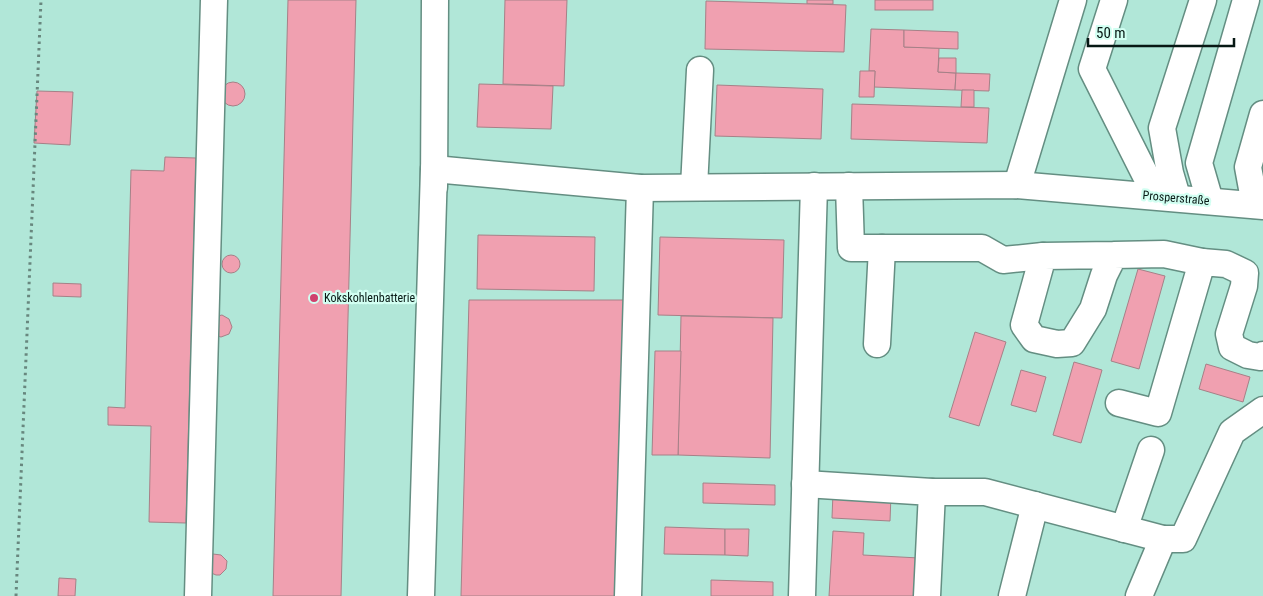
<svg xmlns="http://www.w3.org/2000/svg" width="1263" height="596" font-family="'Roboto Condensed',sans-serif">
<rect width="100%" height="100%" fill="#c5f2e5"/>
<rect fill="#b1e7d8" x="0" y="0" width="1263" height="596"/>
<g fill="#f0a0b0" stroke="#a68087">
<polygon points="288,0 356,0 341,596 273,596"/>
<polygon points="505,0 567,0 564,86 503,84"/>
<rect x="807" y="0" width="26" height="4"/>
<rect x="875" y="0" width="58" height="10"/>
<polygon points="706,1 846,5 844,52 705,49"/>
<polygon points="871,29 904,30 904,47 939,48 938,72 956,73 955,90 874,87 875,71 869,71"/>
<polygon points="904,30 958,32 958,49 904,47"/>
<polygon points="939,58 956,58 956,73 938,72"/>
<polygon points="860,71 875,71 874,97 859,97"/>
<polygon points="956,73 990,74 989,91 955,90"/>
<circle cx="233" cy="94" r="12"/>
<polygon points="479,84 553,86 551,129 477,127"/>
<polygon points="717,85 823,89 821,139 715,136"/>
<polygon points="962,90 974,90 974,107 961,107"/>
<polygon points="37,91 73,92 70,145 34,143"/>
<polygon points="852,104 989,108 987,143 851,139"/>
<polygon points="165,157 196,158 186,523 149,522 151,426 108,425 108,407 125,408 131,170 164,171"/>
<polygon points="478,235 595,237 594,291 477,289"/>
<polygon points="660,237 784,240 782,318 658,315"/>
<circle cx="231" cy="264" r="9"/>
<polygon points="1138,269 1165,276 1139,369 1111,361"/>
<polygon points="53,283 81,284 81,297 53,296"/>
<polygon points="469,300 627,300 615,596 461,596"/>
<polygon points="222,315 229,319 232,327 229,334 221,337 217,336 218,316"/>
<polygon points="681,316 773,318 770,458 678,455"/>
<polygon points="975,332 1006,342 979,426 949,417"/>
<polygon points="655,351 681,351 678,455 652,455"/>
<polygon points="1074,362 1102,370 1081,443 1053,435"/>
<polygon points="1206,364 1250,377 1243,402 1199,389"/>
<polygon points="1021,370 1046,377 1036,412 1011,405"/>
<polygon points="703,483 775,485 775,505 703,503"/>
<polygon points="833,493 891,495 890,521 832,518"/>
<polygon points="665,527 725,529 725,555 664,554"/>
<polygon points="725,529 749,529 748,556 725,555"/>
<polygon points="833,531 864,533 863,555 919,558 916,596 829,596"/>
<polygon points="213,554 221,555 227,561 226,569 220,575 216,575 209,572 210,557"/>
<polygon points="59,578 76,579 75,596 58,596"/>
<polygon points="711,580 773,582 773,596 711,596"/>
</g>
<g fill="none" stroke-linecap="round" stroke-linejoin="round">
<g stroke="#648e82" stroke-width="29">
<g id="minor">
<polyline points="1114,0 1092,69 1156,196"/>
<polyline points="1017,185 1073,0"/>
<polyline points="849,186 851,248 982,248 1003,260 1043,256"/>
<polyline points="434,187 435,0"/>
<polyline points="694,187 700,70"/>
<polyline points="1177,197 1170,173 1162,128 1203,0"/>
<polyline points="1210,201 1199,163 1246,0"/>
<polyline points="1255,205 1248,167 1263,114"/>
<polyline points="1114,255 1043,256 1024,325 1034,339 1057,344 1072,343 1093,309 1104,275 1114,255 1164,254 1202,262"/>
<polyline points="877,344 882,248"/>
<polyline points="1119,403 1158,413 1202,262 1226,264 1245,273 1244,286 1229,334 1232,347 1248,355 1260,357 1263,355"/>
<polyline points="805,484 932,492 927,596"/>
<polyline points="932,492 985,492 1163,539 1139,596"/>
<polyline points="1124,529 1151,450"/>
<polyline points="1163,539 1183,539 1232,432 1263,410"/>
<polyline points="198,596 214,0"/>
<polyline points="421,596 434,169 640,188 1017,185 1263,206"/>
<polyline points="628,596 640,188"/>
<polyline points="802,596 814,186"/>
<polyline points="1012,596 1035,505"/>
</g>
</g>
<polyline stroke="#68877e" stroke-width="3" stroke-dasharray="2.5 4" stroke-linecap="butt" points="16,596 41,0"/>
<use href="#minor" stroke="#fff" stroke-width="26"/>
</g>
<circle fill="#cf416d" stroke="#d2fff2" stroke-width="2" cx="314" cy="298" r="5"/>
<g text-anchor="middle" dominant-baseline="central" stroke-width="4.5" stroke-linejoin="round" paint-order="stroke">
<g font-size="12" fill="#071814" stroke="#d2fff2">
<text transform="translate(1176 198) rotate(5)">Prosperstraße</text>
</g>
<g font-size="12" fill="#071814" stroke="#d2fff2" text-anchor="start">
<text x="324" y="298">Kokskohlenbatterie</text>
</g>
</g>
<path d="M1088 38v8h146v-8" fill="none" stroke="#071814" stroke-width="2.5"/>
<text x="1096" y="38" font-size="15" fill="#071814" stroke="#d2fff2" stroke-width="4" paint-order="stroke">50 m</text>
</svg>
